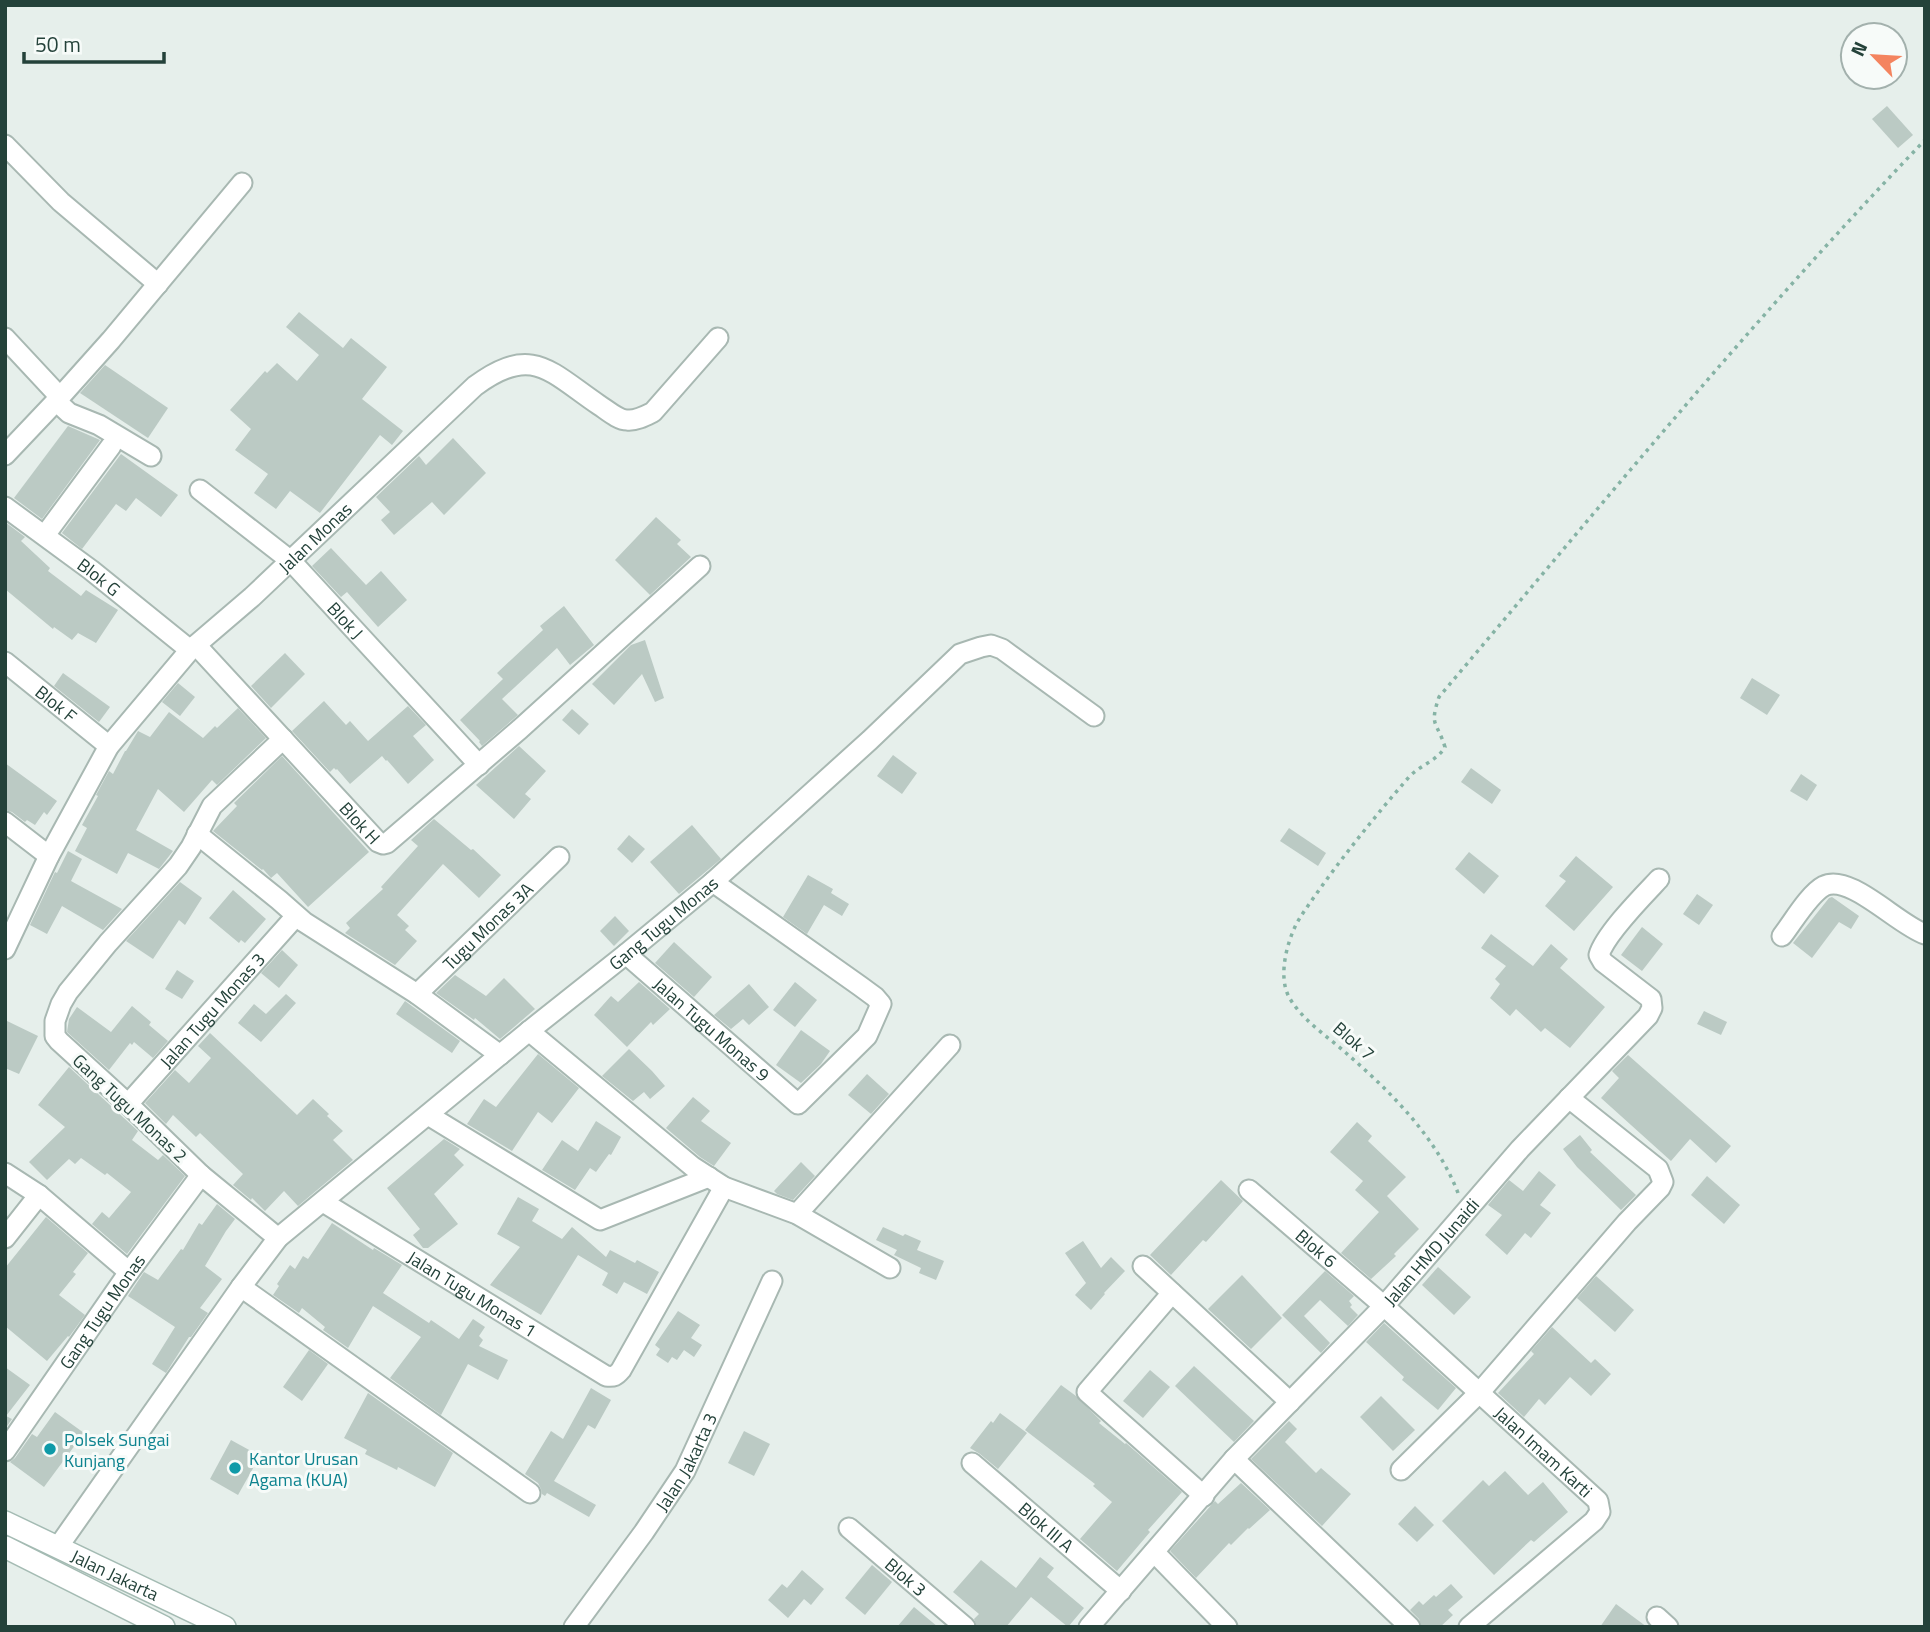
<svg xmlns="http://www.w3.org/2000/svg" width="1930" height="1632" font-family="'Titillium Web',sans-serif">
<rect width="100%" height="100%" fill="#e6efeb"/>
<g fill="#bbcac4">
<polygon points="1887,106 1913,135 1898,148 1872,119"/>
<polygon points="299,312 343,348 351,338 387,367 362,399 403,431 392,445 380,435 320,513 290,491 276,509 254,493 268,474 235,450 251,429 230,410 265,371 267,373 277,363 297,381 319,355 286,327"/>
<polygon points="105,365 168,408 148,438 80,393"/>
<polygon points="68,426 100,440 42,519 14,498"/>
<polygon points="453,438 486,473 444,515 432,502 394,535 381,520 390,512 376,497 419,456 426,465"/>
<polygon points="121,454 178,495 161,517 136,498 126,511 116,504 82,549 62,533"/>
<polygon points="656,517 681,540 677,544 691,557 650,595 615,560"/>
<polygon points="5,522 25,537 21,541 50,568 48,571 81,596 86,590 118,610 96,643 78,633 72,640 54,627 53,629 5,589"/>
<polygon points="331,548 366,585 381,571 407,600 378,627 347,592 341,597 312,566"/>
<polygon points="564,606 594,645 570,665 557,648 502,699 518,715 482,746 479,742 480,741 460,720 503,679 497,673 543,630 540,626"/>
<polygon points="645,640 664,698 655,702 642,674 614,705 592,684 631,645"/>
<polygon points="285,653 305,674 271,708 251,686"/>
<polygon points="63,673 110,707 99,722 54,686"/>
<polygon points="1752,678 1780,695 1767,715 1740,698"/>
<polygon points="178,683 195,697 180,716 162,702"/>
<polygon points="324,701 346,725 350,721 368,741 408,706 426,725 413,736 434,760 408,784 387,760 386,761 382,756 350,784 337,769 336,770 334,768 330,772 292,731"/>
<polygon points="238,708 266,738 217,785 212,780 184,812 158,789 136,830 173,851 159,869 128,853 117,874 75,851 87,828 82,825 98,796 96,795 109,771 113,774 125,751 126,751 138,731 150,737 169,712 203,738 215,726 217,728"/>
<polygon points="572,709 589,724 579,735 562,720"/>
<polygon points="519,746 546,771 525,794 531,799 514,819 476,785"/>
<polygon points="893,755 917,773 902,794 877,776"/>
<polygon points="282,756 369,852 308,907 277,873 271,878 263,869 262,870 213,831 237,806 234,803"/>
<polygon points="5,763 57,801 47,815 44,812 35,825 27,820 25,822 12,812 5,810"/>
<polygon points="1471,768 1501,790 1492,804 1461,782"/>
<polygon points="1801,774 1817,785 1807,801 1790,791"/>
<polygon points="434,819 471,850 473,849 501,875 479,898 443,864 397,915 409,926 405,930 417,941 395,965 345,933 350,928 346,923 383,889 381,887 418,846 411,840"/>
<polygon points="692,825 721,859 679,894 650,862"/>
<polygon points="1289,828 1326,853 1318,866 1280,841"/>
<polygon points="629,835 645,849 632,863 617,849"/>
<polygon points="68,851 82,859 71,881 122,909 103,930 62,906 47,934 30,925 55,872 57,873"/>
<polygon points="1469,852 1499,876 1484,894 1455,869"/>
<polygon points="1576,856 1613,887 1574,931 1545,906 1566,881 1559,876"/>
<polygon points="808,875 833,889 831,893 849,904 842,916 824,905 807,934 783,917"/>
<polygon points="180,882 202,898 185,925 179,920 153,959 126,941"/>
<polygon points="233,890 266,919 245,943 241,940 239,943 209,918"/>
<polygon points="1697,894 1713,905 1699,925 1683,914"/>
<polygon points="1832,897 1859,916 1851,929 1839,922 1812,958 1793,943 1829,898"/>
<polygon points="615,916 629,931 614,946 600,931"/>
<polygon points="1642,927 1663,944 1642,971 1621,955"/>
<polygon points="1491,934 1533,966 1551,944 1568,959 1560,968 1605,1007 1570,1048 1545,1028 1541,1032 1516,1009 1510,1016 1490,998 1500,984 1495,979 1506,966 1481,948"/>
<polygon points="674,942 712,977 694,997 655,963"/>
<polygon points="282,950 298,965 279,988 261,973"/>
<polygon points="177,970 194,981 182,999 165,989"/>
<polygon points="455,975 486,996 504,978 535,1009 500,1039 475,1018 474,1020 436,993"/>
<polygon points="639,982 670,1009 653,1025 651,1022 627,1047 594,1015 611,996 618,1002"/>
<polygon points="795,982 817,1000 795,1027 773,1010"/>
<polygon points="749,984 769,1007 749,1025 743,1019 731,1029 714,1015"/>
<polygon points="286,994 296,1003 261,1042 238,1023 254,1004 266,1014"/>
<polygon points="405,1001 460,1041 452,1053 396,1014"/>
<polygon points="132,1006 151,1022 149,1025 168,1041 153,1058 134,1042 132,1045 130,1043 109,1070 67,1032 69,1019 77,1007 111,1032"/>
<polygon points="1704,1011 1727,1022 1721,1035 1697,1024"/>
<polygon points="5,1020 38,1036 19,1074 5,1068"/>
<polygon points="801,1030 830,1051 821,1064 801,1083 776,1065"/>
<polygon points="210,1033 297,1115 313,1099 329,1114 327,1116 343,1131 333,1140 353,1160 298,1206 284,1191 265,1211 252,1198 251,1200 233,1185 243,1174 200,1133 196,1137 173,1115 166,1124 145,1103 175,1070 189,1083 211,1058 198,1046"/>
<polygon points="629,1049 652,1071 665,1086 650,1099 644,1092 633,1101 602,1076"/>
<polygon points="538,1054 579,1088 552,1123 538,1112 512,1151 467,1124 484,1099 496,1107"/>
<polygon points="1628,1055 1731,1146 1716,1163 1690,1139 1671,1161 1601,1098 1619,1078 1612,1071"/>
<polygon points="69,1067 138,1131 132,1140 158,1160 163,1155 185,1176 127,1254 92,1224 102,1212 109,1218 131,1192 107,1173 105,1175 81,1158 75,1164 69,1159 47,1180 29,1162 65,1127 38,1105"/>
<polygon points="867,1074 889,1094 871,1114 848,1095"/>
<polygon points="693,1097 710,1111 701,1121 731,1143 714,1166 700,1157 666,1128"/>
<polygon points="596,1121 621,1137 611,1155 609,1154 596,1172 590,1168 575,1190 542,1170 562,1140 578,1151"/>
<polygon points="1357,1122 1372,1136 1368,1141 1406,1177 1387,1196 1419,1229 1394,1254 1396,1256 1371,1279 1341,1253 1379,1212 1355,1190 1363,1181 1330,1152"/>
<polygon points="1580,1135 1592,1150 1590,1152 1636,1195 1621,1210 1577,1167 1563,1149"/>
<polygon points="444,1139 460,1149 454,1155 464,1165 434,1194 458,1224 428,1248 423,1248 413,1235 420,1229 387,1188"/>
<polygon points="801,1162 815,1176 793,1200 777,1194 774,1191"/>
<polygon points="1539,1171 1556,1185 1540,1205 1551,1213 1531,1238 1525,1233 1507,1255 1485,1235 1502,1215 1488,1205 1509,1180 1523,1191"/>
<polygon points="1707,1176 1740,1205 1724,1224 1691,1195"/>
<polygon points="1221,1180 1243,1201 1206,1242 1203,1240 1171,1275 1150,1255"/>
<polygon points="518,1197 539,1209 532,1221 562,1239 572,1227 606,1257 610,1250 635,1263 637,1260 659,1272 647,1294 624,1282 617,1294 602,1285 608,1273 578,1255 541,1315 490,1285 520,1247 497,1234"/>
<polygon points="217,1204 235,1219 226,1231 205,1266 222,1279 200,1308 208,1313 191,1337 189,1337 166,1373 152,1364 175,1327 128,1296 144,1272 158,1280 181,1249 183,1250 199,1223 202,1225"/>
<polygon points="46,1217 88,1253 73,1272 76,1274 59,1295 85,1315 69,1337 68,1336 47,1361 5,1326 5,1268"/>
<polygon points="332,1223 373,1250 374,1248 402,1265 383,1293 429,1323 431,1320 459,1339 473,1319 485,1327 479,1336 483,1340 479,1346 508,1360 498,1380 468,1364 441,1415 390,1378 421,1337 373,1306 348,1348 323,1330 325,1327 302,1308 299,1313 273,1295 279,1286 277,1284 290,1265 295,1269 303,1256 308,1259"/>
<polygon points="883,1227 903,1236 905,1234 921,1241 917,1250 944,1261 936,1280 919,1273 921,1268 894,1255 897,1250 876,1240"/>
<polygon points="1083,1241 1101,1268 1111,1257 1125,1271 1104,1293 1105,1294 1091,1310 1075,1295 1086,1283 1065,1253"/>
<polygon points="1438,1267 1471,1297 1454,1315 1422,1285"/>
<polygon points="1325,1271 1354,1296 1349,1301 1352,1305 1350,1307 1358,1315 1348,1326 1320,1300 1304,1316 1330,1343 1321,1353 1282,1315"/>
<polygon points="1242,1275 1282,1318 1251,1349 1208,1309"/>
<polygon points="1596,1276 1634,1310 1615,1332 1577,1298"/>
<polygon points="678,1311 700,1325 691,1338 702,1345 694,1357 684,1350 677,1360 672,1357 668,1363 656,1355 660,1349 655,1345"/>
<polygon points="1384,1323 1456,1388 1438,1410 1402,1380 1404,1377 1366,1342"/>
<polygon points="1552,1327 1591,1363 1595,1359 1611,1374 1591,1396 1570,1377 1545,1405 1539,1399 1524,1417 1498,1393 1534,1354 1531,1351"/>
<polygon points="309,1350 328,1364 302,1401 283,1387"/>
<polygon points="1194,1366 1254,1421 1234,1442 1175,1386"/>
<polygon points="5,1367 30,1385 6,1416 12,1419 5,1429"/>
<polygon points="1150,1370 1170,1387 1143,1418 1123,1401"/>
<polygon points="1061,1385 1076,1396 1101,1421 1099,1423 1125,1444 1126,1443 1182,1492 1148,1530 1150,1532 1117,1571 1080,1539 1112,1502 1093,1486 1095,1484 1025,1430"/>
<polygon points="591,1388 611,1400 595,1429 588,1425 554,1481 596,1505 589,1517 547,1493 545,1496 542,1494 541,1489 538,1483 525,1474 551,1431 563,1439"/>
<polygon points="368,1393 453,1453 435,1487 398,1467 397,1470 365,1454 367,1450 344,1438"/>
<polygon points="1381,1396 1415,1430 1393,1451 1360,1417"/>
<polygon points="55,1412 84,1433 44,1487 10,1462 15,1458 32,1434 37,1437"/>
<polygon points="1000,1413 1027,1433 998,1469 980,1454 970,1448 991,1421 993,1423"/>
<polygon points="1289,1421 1297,1429 1285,1442 1316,1473 1321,1468 1351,1494 1322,1526 1251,1459"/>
<polygon points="744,1431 770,1444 754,1476 728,1463"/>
<polygon points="231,1440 260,1456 238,1495 210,1479"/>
<polygon points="1505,1471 1528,1495 1543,1482 1568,1512 1534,1542 1531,1540 1494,1575 1442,1521 1483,1480 1489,1486"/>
<polygon points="1241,1483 1270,1510 1249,1529 1248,1528 1231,1545 1229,1543 1196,1578 1170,1551 1215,1501 1218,1504"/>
<polygon points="1415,1506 1434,1525 1417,1542 1398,1524"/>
<polygon points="1040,1557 1054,1568 1047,1577 1084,1608 1068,1627 1031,1597 1006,1627 977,1627 974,1619 979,1614 953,1592 981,1560 1016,1588"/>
<polygon points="872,1565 892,1582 865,1615 845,1598"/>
<polygon points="802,1570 824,1589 811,1605 804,1599 788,1618 768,1600 782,1584 787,1588"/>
<polygon points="1451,1584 1463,1597 1448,1610 1453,1615 1440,1627 1422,1627 1419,1619 1410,1610 1419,1601 1423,1605 1434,1595 1436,1597"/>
<polygon points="1616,1604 1647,1627 1600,1627"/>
<polygon points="914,1607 938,1627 897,1627"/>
</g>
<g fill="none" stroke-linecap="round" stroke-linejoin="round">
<g stroke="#a8b8b2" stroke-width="23">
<g id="street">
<polyline points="5,145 61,202 158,284"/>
<polyline points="5,338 60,397 5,455"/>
<polyline points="60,397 111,340 242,183"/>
<polyline points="56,401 69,413 99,425 151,456"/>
<path id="s1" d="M 200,490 L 291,561 L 479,765"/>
<path id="s2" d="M 5,507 L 91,570 L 190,650"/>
<polyline points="45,535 111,446"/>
<path id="s3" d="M 196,645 L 378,842 L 383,844 L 387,843 L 520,729 L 700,566"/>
<path id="s4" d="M 5,662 L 109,746"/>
<polyline points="5,822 49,856"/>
<polyline points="197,834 279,900 304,922 417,994 500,1055"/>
<path d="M 1782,936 C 1793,922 1809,894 1824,886 C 1850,873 1898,925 1925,934"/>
<path id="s5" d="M 5,949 L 49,856 L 109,746 L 190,650 L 252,597 L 475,386 C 532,344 549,371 599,405 C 607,410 618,420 627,420 C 636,421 645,416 653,412 L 718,338"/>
<path id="s6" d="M 626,954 L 798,1104 L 867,1036 L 881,1004 L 875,997 L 860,986 L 713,882"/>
<path id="s7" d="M 417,994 L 559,857"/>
<polyline points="529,1031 693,1167 724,1187 797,1214 890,1268"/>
<path id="s8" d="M 128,1104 L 296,916"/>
<polyline points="428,1115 600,1220 709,1177"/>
<polyline points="5,1173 39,1195 129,1272"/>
<path id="s9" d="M 1249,1190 L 1384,1306 L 1598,1501 L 1600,1512 L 1594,1521 L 1469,1627"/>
<path id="s10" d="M 323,1202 L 606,1376 C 614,1377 616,1376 621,1370 L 724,1187"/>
<polyline points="797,1214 950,1045"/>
<polyline points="5,1238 39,1195"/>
<polyline points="278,1238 201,1175 128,1104 59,1041 55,1036 55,1021 61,1004 68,992 108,943 178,866 191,847 212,806 283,739"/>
<polyline points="1143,1266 1290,1402"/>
<polyline points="241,1287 530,1493"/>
<polyline points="1172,1293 1087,1392 1204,1496"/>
<path id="s11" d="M 5,1451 L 129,1272 L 201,1175"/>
<polyline points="1234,1459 1410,1627"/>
<path id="s12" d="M 972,1463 L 1121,1591"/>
<polyline points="1401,1470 1480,1392 1627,1222 1660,1188 1663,1182 1658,1169 1569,1098"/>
<path id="s13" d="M 849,1528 L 965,1627"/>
<path id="s14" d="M 58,1547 L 241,1287 L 278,1238 L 529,1031 L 626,954 L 713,882 L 870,740 L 960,654 L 981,647 L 991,645 L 1002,649 L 1094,716"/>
<polyline points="1154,1552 1227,1627"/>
<polyline points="1657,1617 1668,1627"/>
<path id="s15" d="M 574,1627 L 644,1532 L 685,1471 L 772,1281"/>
<path id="s16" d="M 1089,1627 L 1234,1459 L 1384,1306 L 1520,1149 L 1648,1016 L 1652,1008 L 1651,999 L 1603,962 L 1599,955 C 1605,934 1644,895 1659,879"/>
</g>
</g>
<g stroke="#a4bbb3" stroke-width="24">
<g id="secondary">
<path id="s17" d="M 5,1522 L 225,1627"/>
<polyline points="5,1547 164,1627"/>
</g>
</g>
<path stroke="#86b3a5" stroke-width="3.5" stroke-dasharray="3.5 5" stroke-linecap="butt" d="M 1458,1193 C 1437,1138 1391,1092 1346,1053 C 1327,1036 1302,1020 1289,997 C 1277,975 1288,936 1301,916 C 1334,867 1371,821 1409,777 C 1420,765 1437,761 1445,747 C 1437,721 1429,727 1439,697 C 1598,509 1754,318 1925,140"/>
<use href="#street" stroke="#fff" stroke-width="19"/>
<use href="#secondary" stroke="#fff" stroke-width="21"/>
</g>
<g fill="#0f9aa8" stroke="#f7fbf9" stroke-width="2.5">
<circle cx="50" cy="1449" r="7"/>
<circle cx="235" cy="1468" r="7"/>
</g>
<g text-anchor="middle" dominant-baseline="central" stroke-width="6" stroke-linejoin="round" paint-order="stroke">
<g font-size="18" fill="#24423a" stroke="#f7fbf9">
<text stroke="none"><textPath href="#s5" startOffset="522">Jalan Monas</textPath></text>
<text stroke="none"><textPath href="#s2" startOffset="117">Blok G</textPath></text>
<text stroke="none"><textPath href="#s1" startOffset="196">Blok J</textPath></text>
<text stroke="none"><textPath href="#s4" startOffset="66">Blok F</textPath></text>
<text stroke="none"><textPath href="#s3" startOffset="242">Blok H</textPath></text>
<text stroke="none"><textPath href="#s14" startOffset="877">Gang Tugu Monas</textPath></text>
<text stroke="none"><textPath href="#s7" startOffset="98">Tugu Monas 3A</textPath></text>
<text stroke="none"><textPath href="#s8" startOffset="126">Jalan Tugu Monas 3</textPath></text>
<text stroke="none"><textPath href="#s6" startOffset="114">Jalan Tugu Monas 9</textPath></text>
<text transform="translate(1354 1041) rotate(41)">Blok 7</text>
<text transform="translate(130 1108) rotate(43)">Gang Tugu Monas 2</text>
<text stroke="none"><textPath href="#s9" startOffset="89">Blok 6</textPath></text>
<text stroke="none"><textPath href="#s16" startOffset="508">Jalan HMD Junaidi</textPath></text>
<text stroke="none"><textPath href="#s10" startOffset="175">Jalan Tugu Monas 1</textPath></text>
<text stroke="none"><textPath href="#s11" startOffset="170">Gang Tugu Monas</textPath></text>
<text stroke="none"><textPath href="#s9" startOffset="394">Jalan Imam Karti</textPath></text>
<text stroke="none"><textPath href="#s15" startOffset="200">Jalan Jakarta 3</textPath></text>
<text stroke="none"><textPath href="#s12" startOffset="98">Blok III A</textPath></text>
<text stroke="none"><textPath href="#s17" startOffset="122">Jalan Jakarta</textPath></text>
<text stroke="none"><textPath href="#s13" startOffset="75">Blok 3</textPath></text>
</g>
<g font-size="18" fill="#0d838f" stroke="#f7fbf9" text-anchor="start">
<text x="64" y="1439">Polsek Sungai<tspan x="64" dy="21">Kunjang</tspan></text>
<text x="249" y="1458">Kantor Urusan<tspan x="249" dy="21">Agama (KUA)</tspan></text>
</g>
</g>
<rect width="1930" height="1632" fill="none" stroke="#24423a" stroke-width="14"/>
<g transform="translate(1874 56) rotate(295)"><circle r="33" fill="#f7fbf9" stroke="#a3b1ad" stroke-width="2"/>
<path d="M0-5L12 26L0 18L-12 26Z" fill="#f4845f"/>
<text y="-10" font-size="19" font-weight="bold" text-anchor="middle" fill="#24423a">N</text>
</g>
<path d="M24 52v10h140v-10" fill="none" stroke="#24423a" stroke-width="3.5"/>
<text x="35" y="52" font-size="21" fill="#24423a" stroke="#f7fbf9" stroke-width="5" paint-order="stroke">50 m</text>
</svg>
